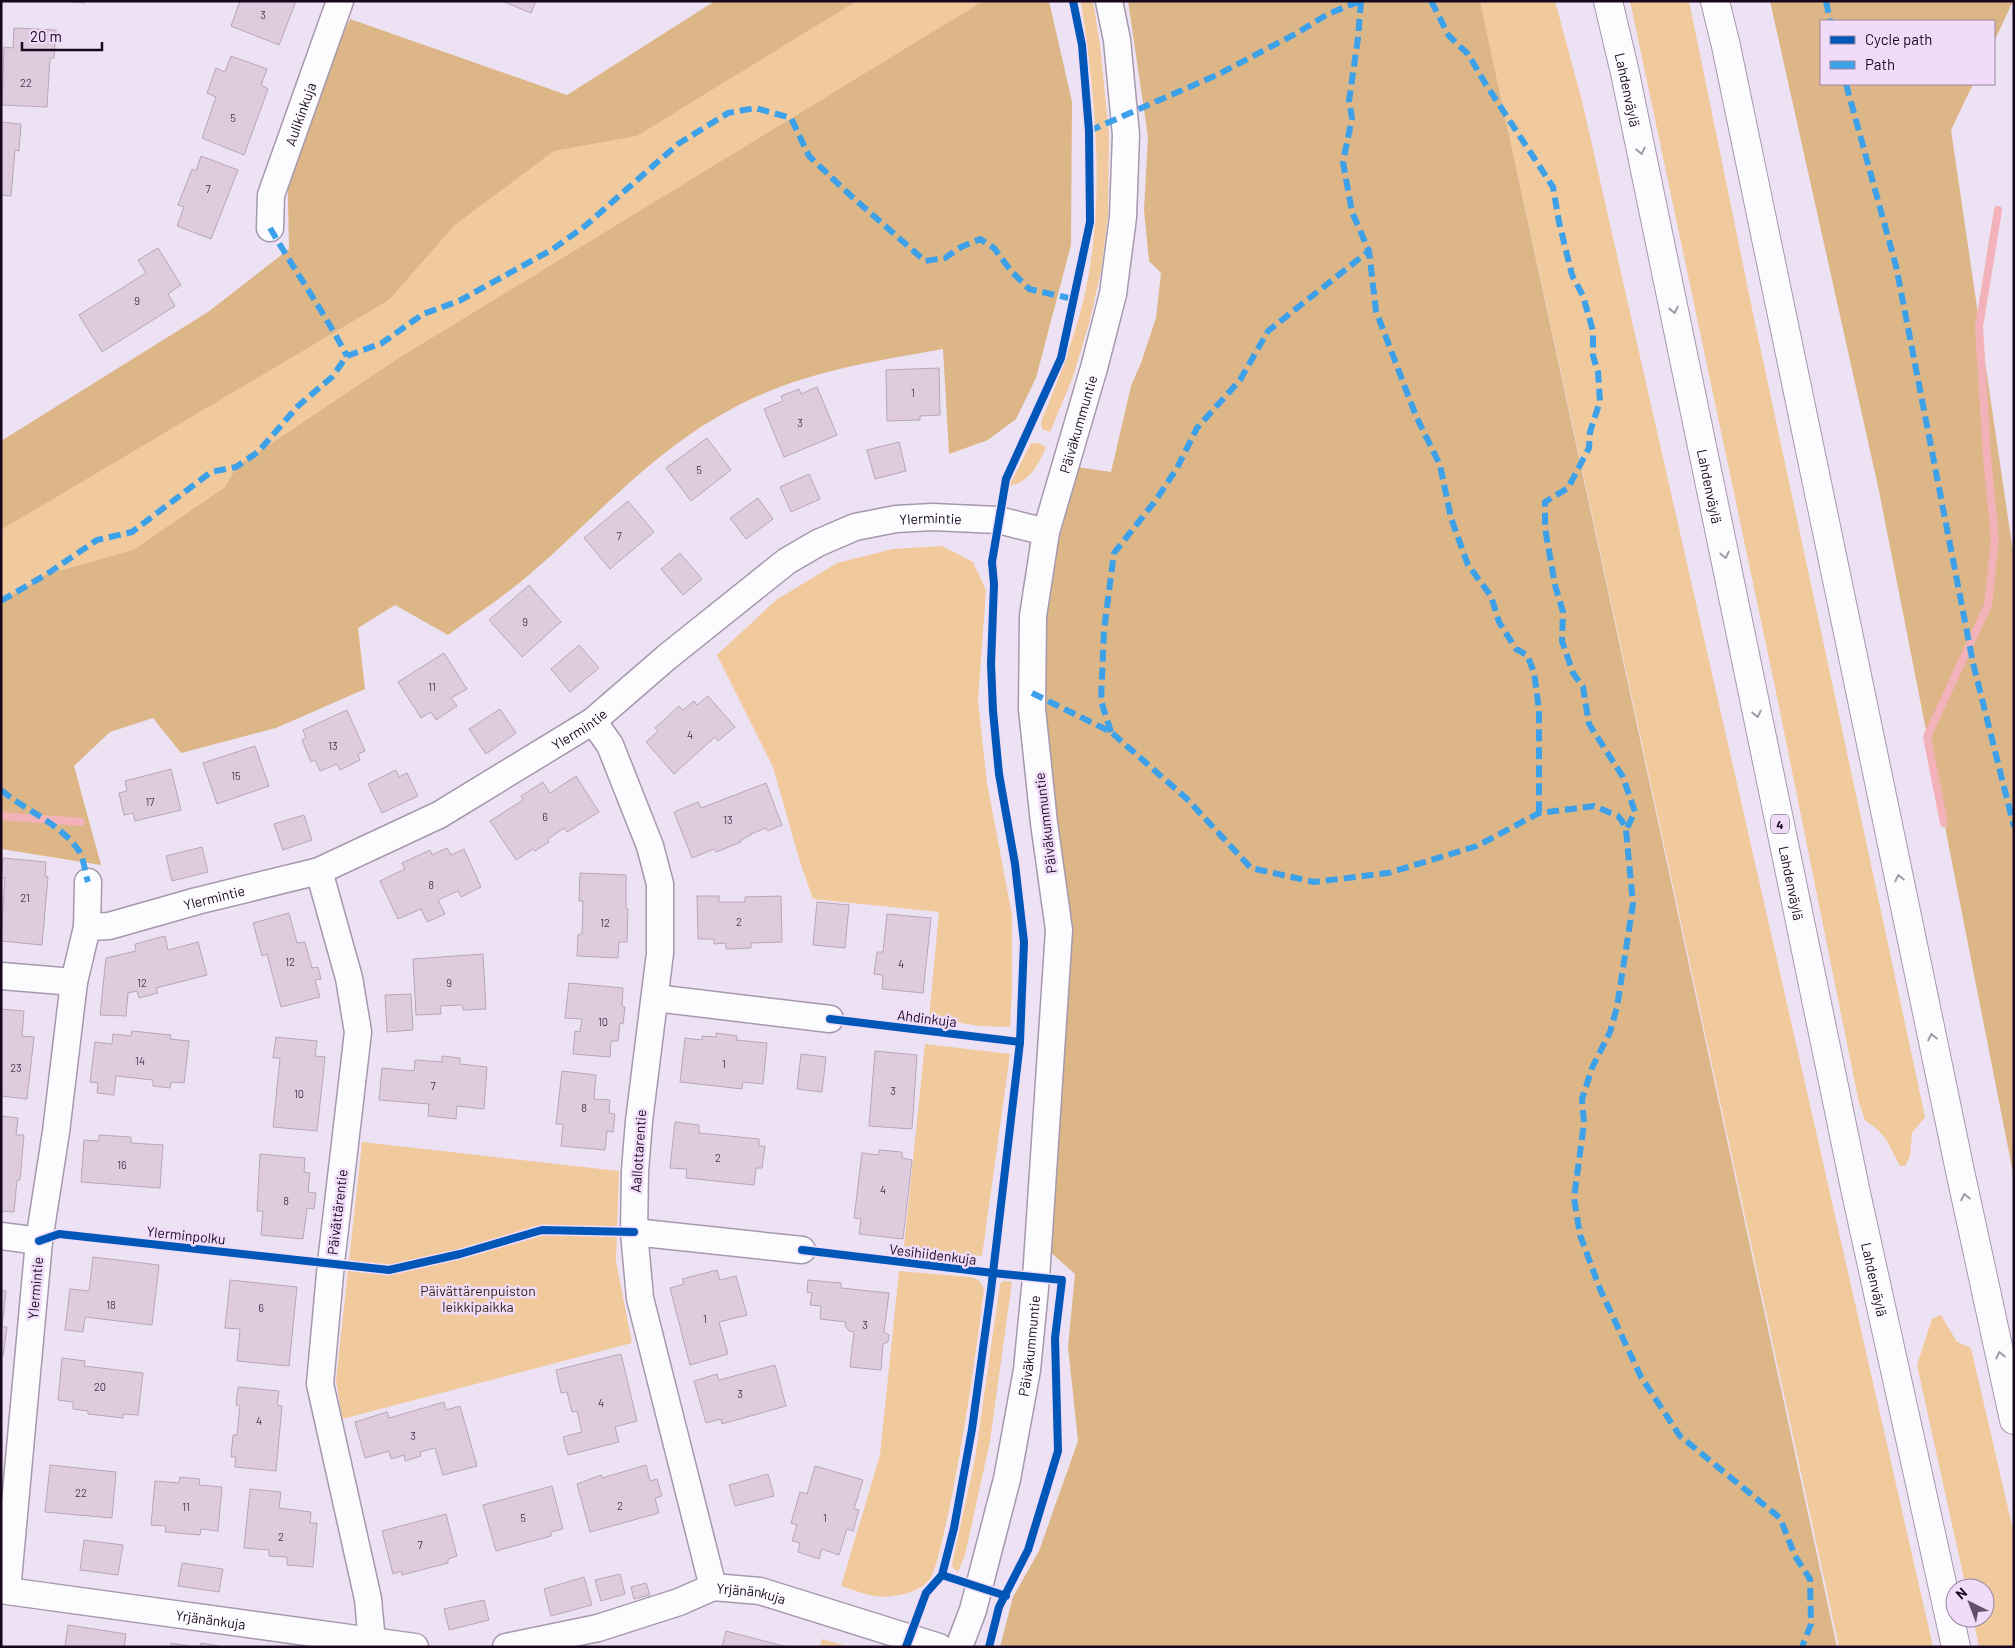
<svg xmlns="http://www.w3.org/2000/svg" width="2015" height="1648" font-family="Barlow,sans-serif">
<rect width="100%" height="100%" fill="#ede2f3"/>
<g fill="#f0c99c">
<polygon points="857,1 983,1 397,359 236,467 225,487 133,550 47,574 1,601 1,530 389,300 455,225 554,151 637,136"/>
<path d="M 1081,1 L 1093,1 L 1100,45 L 1109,134 L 1108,215 L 1101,271 L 1090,320 L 1073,377 L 1050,432 L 1042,429 L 1041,422 C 1058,380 1075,338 1085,293 C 1106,197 1095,97 1081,1 Z"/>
<polygon points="1480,1 1555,1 1582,101 1933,1647 1839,1647"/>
<polygon points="1630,1 1689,1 1755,323 1925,1117 1912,1133 1910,1156 1905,1166 1900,1166 1887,1141 1879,1131 1865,1120 1859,1103 1775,687"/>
<path d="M 1031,443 L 1038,443 L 1046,447 C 1039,464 1029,483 1009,486 Z"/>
<polygon points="942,546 973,562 986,590 978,700 987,783 1012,915 1012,988 1010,1027 980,1026 929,1018 939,912 813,899 800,862 773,767 717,655 776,600 837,563 893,549"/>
<polygon points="925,1044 1010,1054 982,1256 904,1246"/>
<polygon points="362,1142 619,1171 616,1261 632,1343 342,1419 336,1380"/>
<path d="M 899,1271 L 970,1277 C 978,1279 982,1282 984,1290 C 974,1367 963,1444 947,1520 C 944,1531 936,1572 930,1579 C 920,1593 891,1599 874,1596 C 863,1594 852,1589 841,1586 L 880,1455 Z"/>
<polygon points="1004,1281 1012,1282 990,1441 965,1555 958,1572 953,1568 952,1564 975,1459 1000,1284"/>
<polygon points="1941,1315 1957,1342 1971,1348 2014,1534 2014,1647 1979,1647 1973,1618 1985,1618 1985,1588 1966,1588 1917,1365 1932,1319"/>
<polygon points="822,1639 850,1647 820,1647"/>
</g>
<g fill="#dcb686">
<polygon points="715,1 857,1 637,136 554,151 455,225 389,300 1,530 1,441 208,312 289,249 287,154 350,19 567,95"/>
<path d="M 983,1 L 1049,1 L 1072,102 L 1071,245 L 1036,378 L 1016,419 L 988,440 L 949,454 L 943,349 C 864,363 789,374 719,416 C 647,457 592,521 530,574 C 505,596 475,615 448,635 L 395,605 L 358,628 L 365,689 L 276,728 L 181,753 L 153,718 L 110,732 L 74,766 L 101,865 L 1,849 L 1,601 L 47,574 L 133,550 L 225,487 L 236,467 L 397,359 Z"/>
<polygon points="1128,1 1480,1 1837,1647 1000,1647 1013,1597 1039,1551 1078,1441 1068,1347 1075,1274 1039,1242 1059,930 1032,709 1064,465 1111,472 1131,386 1141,363 1156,318 1161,273 1149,261 1144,210 1148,137"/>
<polygon points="1770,1 2013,1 1994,42 1994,21 1821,21 1821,84 1973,84 1951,130 2014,559 2014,1178 1879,491"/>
</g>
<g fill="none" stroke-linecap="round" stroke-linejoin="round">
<g stroke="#f3b2ba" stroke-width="8">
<polyline points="1,816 81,822"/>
<polyline points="1944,823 1927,737 1988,605 1995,540 1987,456 1979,327 1998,210"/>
</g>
</g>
<g fill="#dfcbde" stroke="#b8a6b8">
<polygon points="63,1 85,1 85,3"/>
<polygon points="240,1 296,1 279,45 231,26"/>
<polygon points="502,1 536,1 531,13"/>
<polygon points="14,28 56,30 54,58 50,58 47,107 2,105 4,47 13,48"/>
<polygon points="231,56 267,69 261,85 268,89 244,155 202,138 216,97 207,93 216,68 225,72"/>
<polygon points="1,122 21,124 19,151 15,150 11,196 1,195"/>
<polygon points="201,156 238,170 211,239 177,226 184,207 178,205 192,169 196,171"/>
<polygon points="158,248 181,285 168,294 175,306 102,352 79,315 146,273 138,260"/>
<polygon points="939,368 940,415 920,416 920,420 887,421 886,370"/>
<polygon points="817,387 837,435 784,457 764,409 783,401 781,396 799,389 801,394"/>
<polygon points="707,438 731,470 691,501 666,468"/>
<polygon points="899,442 906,471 875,479 867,450"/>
<polygon points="809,474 820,499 791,512 780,487"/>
<polygon points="758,498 773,519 746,539 730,518"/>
<polygon points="628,501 654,532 610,569 584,538"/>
<polygon points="680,553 702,579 683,595 661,569"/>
<polygon points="529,585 561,622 522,657 489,620"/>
<polygon points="579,645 599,668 570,692 551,669"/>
<polygon points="444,653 467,689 451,698 457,706 436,720 431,712 421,718 398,682"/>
<polygon points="708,696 735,727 718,741 715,737 674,774 646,742 658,731 655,728 679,706 683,710 694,701 697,705"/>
<polygon points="500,709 516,733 486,754 469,729"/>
<polygon points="347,710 365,751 358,754 360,760 340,770 337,764 320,771 315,760 311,762 302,740 306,738 303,730"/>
<polygon points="255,746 269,786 217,804 203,763"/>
<polygon points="171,769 181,810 135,821 133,813 124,815 119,793 127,791 125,781"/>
<polygon points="396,770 399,777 407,773 418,796 382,813 368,784"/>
<polygon points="576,776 599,812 567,832 564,828 548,839 549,842 535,851 533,849 516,860 490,821 523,800 521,796 543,782 550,793"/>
<polygon points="766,783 782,825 768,831 766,828 751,834 751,835 741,840 741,842 716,852 714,849 692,858 674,812 698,802 701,808"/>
<polygon points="304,815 312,840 283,850 274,824"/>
<polygon points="202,847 208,872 172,881 166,856"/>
<polygon points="447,848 451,855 464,849 481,887 461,897 458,891 438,900 445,914 427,922 421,909 398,919 380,881 405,869 402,863 430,850 432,855"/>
<polygon points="3,858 46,862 45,876 48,877 42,945 1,941 5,878 1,878"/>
<polygon points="580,873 626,875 626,909 628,909 627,942 619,942 618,958 577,956 578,935 582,934 583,901 579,901"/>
<polygon points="697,896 719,896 719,902 745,902 745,897 781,896 782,942 751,943 751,948 726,949 726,943 714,944 714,939 698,939"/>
<polygon points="817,902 849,905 845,948 813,945"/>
<polygon points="289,913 297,943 305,942 312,968 318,967 321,979 315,980 320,997 281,1007 267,954 262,956 253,923"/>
<polygon points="887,914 931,918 923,993 882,989 883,975 874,974 877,952 883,952"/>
<polygon points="165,936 168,950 198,942 207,975 156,988 158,993 139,998 137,991 128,993 126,1016 100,1015 106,958 136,951 135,944"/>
<polygon points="483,954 486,1009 463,1010 462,1005 440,1006 441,1014 416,1015 413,959"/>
<polygon points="569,983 623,988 622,1006 625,1007 623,1024 620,1023 618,1041 611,1041 610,1057 573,1054 575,1031 580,1032 582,1019 565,1018"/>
<polygon points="411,994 413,1030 387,1032 385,995"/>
<polygon points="1,1009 24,1011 22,1036 34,1037 27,1099 1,1096"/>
<polygon points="132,1031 171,1035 170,1039 189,1041 184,1083 171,1082 170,1088 153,1086 153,1080 116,1076 114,1095 97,1093 98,1083 90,1082 95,1042 112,1044 113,1034 131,1036"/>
<polygon points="716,1033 737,1036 736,1040 767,1043 763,1084 743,1082 742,1089 680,1082 685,1038 702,1040 702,1036 716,1037"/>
<polygon points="276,1037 317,1041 315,1056 325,1057 317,1131 273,1127 280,1058 273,1058"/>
<polygon points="875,1051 917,1055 912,1129 869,1126"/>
<polygon points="801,1054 826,1057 822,1092 797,1089"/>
<polygon points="442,1056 460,1058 460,1064 487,1067 484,1109 457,1106 456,1119 428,1116 429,1104 379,1100 382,1068 414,1071 415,1060 442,1062"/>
<polygon points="562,1071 596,1075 594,1099 610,1100 609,1113 615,1114 613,1132 607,1131 605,1150 561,1146 563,1124 556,1124"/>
<polygon points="1,1116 18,1118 16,1135 24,1135 20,1180 17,1180 14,1212 1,1211"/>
<polygon points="675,1122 699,1125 699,1133 759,1139 759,1146 765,1146 762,1168 756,1168 754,1185 686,1178 687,1169 670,1168"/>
<polygon points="99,1135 131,1137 131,1143 163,1145 160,1188 81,1182 84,1140 99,1141"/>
<polygon points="879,1150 902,1152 902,1158 912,1160 903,1239 859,1234 861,1219 854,1218 862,1153 878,1155"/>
<polygon points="260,1154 305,1158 304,1172 310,1173 308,1192 316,1193 314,1209 307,1208 303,1239 261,1235 263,1211 257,1211"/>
<polygon points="93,1257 159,1265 152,1325 85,1317 83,1332 65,1330 70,1289 89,1291"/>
<polygon points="717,1270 720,1280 736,1276 747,1315 719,1322 728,1354 690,1365 670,1288 684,1284 682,1279"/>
<polygon points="230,1280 297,1287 289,1366 237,1361 240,1329 225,1328"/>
<polygon points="808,1280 841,1283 841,1288 889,1293 884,1332 889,1335 888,1342 883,1344 881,1370 850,1367 854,1332 849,1331 845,1326 846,1322 820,1319 821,1306 810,1305 812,1293 807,1292"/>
<polygon points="1,1290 6,1291 2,1327 7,1327 3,1356 1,1356"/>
<polygon points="621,1354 637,1421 615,1427 619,1442 568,1455 563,1437 582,1432 577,1411 572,1412 567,1392 561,1393 556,1370"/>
<polygon points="62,1358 85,1361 84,1366 143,1373 138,1415 123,1414 123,1418 88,1414 88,1411 73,1409 73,1402 58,1400"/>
<polygon points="775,1365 786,1406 722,1424 721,1419 706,1423 694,1381 717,1374 719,1380"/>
<polygon points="238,1387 279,1391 277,1405 282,1406 276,1471 235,1467 236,1457 231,1457 233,1435 237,1435 240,1406 236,1405"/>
<polygon points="444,1402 446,1410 460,1406 477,1466 443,1475 435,1448 420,1452 421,1456 405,1461 404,1455 391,1459 389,1451 365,1458 355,1422 387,1412 389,1418"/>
<polygon points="50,1465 116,1472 112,1518 45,1512"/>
<polygon points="646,1465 650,1481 657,1479 662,1496 655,1498 659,1513 590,1532 577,1484 601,1475 602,1478"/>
<polygon points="815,1466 863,1480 854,1509 859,1510 853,1531 847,1529 839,1555 822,1549 819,1559 798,1552 800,1543 792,1541 797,1525 791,1523 800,1492 807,1494"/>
<polygon points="768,1474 774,1496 735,1506 729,1485"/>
<polygon points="180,1477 200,1479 199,1485 222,1487 218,1531 201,1529 200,1535 165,1532 166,1526 151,1525 155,1481 179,1483"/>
<polygon points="552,1486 563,1529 551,1532 551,1536 496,1551 483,1505"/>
<polygon points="250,1489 281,1492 279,1508 311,1512 310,1523 317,1523 313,1567 287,1565 287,1557 269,1556 269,1550 244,1548"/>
<polygon points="446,1514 457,1556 448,1559 448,1563 402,1575 401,1571 393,1574 382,1531"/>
<polygon points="84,1540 123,1545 118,1575 80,1570"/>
<polygon points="182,1563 223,1569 219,1592 178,1586"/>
<polygon points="620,1574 625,1594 601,1601 595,1580"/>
<polygon points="584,1577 592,1605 551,1616 544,1589"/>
<polygon points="646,1583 650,1595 634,1599 631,1587"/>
<polygon points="484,1600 489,1620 449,1630 444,1609"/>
<polygon points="68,1625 126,1634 124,1647 65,1647"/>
<polygon points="726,1631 787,1647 722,1647"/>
<polygon points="171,1643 195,1647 171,1647"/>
<polygon points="201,1643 219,1646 200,1647"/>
</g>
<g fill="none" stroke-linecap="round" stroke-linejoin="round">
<g stroke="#a698ad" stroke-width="29">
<g id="minor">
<path id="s1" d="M 270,228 L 271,195 L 340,1"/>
<polyline points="593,721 610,745 650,846 660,884 660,953 639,1121 635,1171 634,1232 640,1298 713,1587"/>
<polyline points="319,871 349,978 358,1032 331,1263 320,1384 368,1599 372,1642"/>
<path id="s2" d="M 88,882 L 87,927 L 74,982 L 56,1132 L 39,1241 L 7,1591 L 415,1647"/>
<path id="s3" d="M 87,927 L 109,926 L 197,901 L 319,871 L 439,815 L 593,721 L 667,657 L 787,561 L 818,543 L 855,527 L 896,519 L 932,517 L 998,520 L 1046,532"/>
<polyline points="1,976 74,982"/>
<polyline points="655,998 830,1019"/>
<polyline points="634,1232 802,1250"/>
<polyline points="1,1236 39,1241"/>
<path id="s4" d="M 506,1647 L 598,1628 L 679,1602 L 713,1587 L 760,1591 L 939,1647"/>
<path id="s5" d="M 959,1647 L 973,1610 L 1007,1479 L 1027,1370 L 1036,1278 L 1059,930 L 1044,823 L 1032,709 L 1033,616 L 1046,532 L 1094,368 L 1113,294 L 1123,217 L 1126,135 L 1117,40 L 1109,1"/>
</g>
</g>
<g stroke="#a698ad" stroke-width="30">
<g id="highway">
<path id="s6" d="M 1608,1 L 1625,73 L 1856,1193 L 1956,1647"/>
<polyline points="1715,1 1726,46 1960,1171 2014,1420"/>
</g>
</g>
<use href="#minor" stroke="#fcfbfd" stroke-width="26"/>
<use href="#highway" stroke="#fcfbfd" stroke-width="28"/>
<g stroke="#3da1ea" stroke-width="6" stroke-dasharray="12 6" stroke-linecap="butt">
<polyline points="1361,1 1358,38 1349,101 1352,118 1343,162 1352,212 1369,251 1376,311 1416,416 1440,465 1451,518 1468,565 1491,596 1499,622 1516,649 1527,655 1534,672 1539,710 1539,813"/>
<polyline points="1431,1 1449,36 1468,54 1485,83 1553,187 1559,222 1572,275 1583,296 1593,331 1593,356 1598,372 1600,401 1590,432 1589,448 1568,488 1545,502 1545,528 1555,585 1563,612 1562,641 1573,673 1583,687 1589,724 1623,777 1635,812 1626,830"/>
<polyline points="1826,1 1830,21"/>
<polyline points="1846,84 1896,266 1973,663 2014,827"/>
<polyline points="1089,131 1219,74 1297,33 1328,14 1360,1"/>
<path d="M 270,228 C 295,271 324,312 347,356"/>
<polyline points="1,601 47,574 97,540 132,532 211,472 236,467 258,452 298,406 332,377 347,356 382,343 423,314 459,301 553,249 585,226 678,144 728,113 755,108 791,118 809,156 850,195 925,261 945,258 961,247 980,239 994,248 1011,271 1029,289 1073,299"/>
<polyline points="1032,693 1111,732 1187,799 1251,868 1314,882 1388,873 1477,846 1539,813 1594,806 1618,816 1622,821 1626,830 1633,904 1617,1007 1610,1032 1592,1068 1582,1099 1584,1123 1574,1198 1580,1235 1600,1289 1641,1377 1680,1436 1780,1518 1795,1556 1810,1579 1811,1624 1802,1647"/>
<polyline points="1111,732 1101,701 1104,630 1114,553 1156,500 1177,468 1197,428 1240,380 1268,331 1369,251"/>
<path d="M 1,790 C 26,811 60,823 79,851 C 84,859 85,873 88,882"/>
</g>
<g stroke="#f0dcf9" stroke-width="11">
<g id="cycleway">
<polyline points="830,1019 1020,1042"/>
<polyline points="39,1241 59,1234 389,1270 460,1254 542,1230 634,1232"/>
<polyline points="802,1250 993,1273 1062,1280 1055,1338 1058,1451 1028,1550 999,1607 989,1647"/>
<polyline points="942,1575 1006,1596"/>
<polyline points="906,1647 926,1593 942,1575 954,1528 972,1429 991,1290 1020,1042 1024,942 1015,864 999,774 993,711 991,664 994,584 992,562 1006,479 1061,358 1090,222 1089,131 1082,45 1073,1"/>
</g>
</g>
<use href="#cycleway" stroke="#0057b8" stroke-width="8"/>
</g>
<defs><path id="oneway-chevron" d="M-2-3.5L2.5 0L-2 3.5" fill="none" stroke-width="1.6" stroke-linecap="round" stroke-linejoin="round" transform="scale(1.25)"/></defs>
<g stroke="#a199a4">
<use href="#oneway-chevron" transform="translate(1641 151) rotate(78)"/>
<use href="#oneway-chevron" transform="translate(1674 310) rotate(78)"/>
<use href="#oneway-chevron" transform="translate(1725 555) rotate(78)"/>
<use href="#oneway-chevron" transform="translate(1757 714) rotate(78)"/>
<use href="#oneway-chevron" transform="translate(1899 878) rotate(-102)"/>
<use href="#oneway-chevron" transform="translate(1932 1037) rotate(-102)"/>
<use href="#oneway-chevron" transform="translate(1965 1197) rotate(-102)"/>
<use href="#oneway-chevron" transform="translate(2000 1355) rotate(-102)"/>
</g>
<g text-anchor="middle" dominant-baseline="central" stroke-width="5" stroke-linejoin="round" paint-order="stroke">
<g font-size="11" fill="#4b3850">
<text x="263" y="14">3</text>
<text x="26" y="82">22</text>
<text x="233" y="117">5</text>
<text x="208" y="188">7</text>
<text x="137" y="300">9</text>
<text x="913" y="392">1</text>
<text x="800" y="422">3</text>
<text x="699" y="469">5</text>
<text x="619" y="535">7</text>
<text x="525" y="621">9</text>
<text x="432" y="686">11</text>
<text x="690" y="734">4</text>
<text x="333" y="745">13</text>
<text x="236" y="775">15</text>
<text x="150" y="801">17</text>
<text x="545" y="816">6</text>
<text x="728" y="819">13</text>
<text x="431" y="884">8</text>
<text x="25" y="897">21</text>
<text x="739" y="921">2</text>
<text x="605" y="922">12</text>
<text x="290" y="961">12</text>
<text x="901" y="963">4</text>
<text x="142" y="982">12</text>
<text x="449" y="982">9</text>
<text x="603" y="1021">10</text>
<text x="140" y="1060">14</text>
<text x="724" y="1063">1</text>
<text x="16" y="1067">23</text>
<text x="433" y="1085">7</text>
<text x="893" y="1090">3</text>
<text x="299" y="1093">10</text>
<text x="584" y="1107">8</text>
<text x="718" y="1157">2</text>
<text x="122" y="1164">16</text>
<text x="883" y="1189">4</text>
<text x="286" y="1200">8</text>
<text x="111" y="1304">18</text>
<text x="261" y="1307">6</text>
<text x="705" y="1318">1</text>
<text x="865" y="1324">3</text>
<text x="100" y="1386">20</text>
<text x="740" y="1393">3</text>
<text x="601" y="1402">4</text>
<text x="259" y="1420">4</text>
<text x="413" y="1435">3</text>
<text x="81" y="1492">22</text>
<text x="620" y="1505">2</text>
<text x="186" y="1506">11</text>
<text x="523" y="1517">5</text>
<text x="825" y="1517">1</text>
<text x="281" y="1536">2</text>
<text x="420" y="1544">7</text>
</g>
<rect fill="#f0dcf9" stroke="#594660" stroke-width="1" x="1771" y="814.5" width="18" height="19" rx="4"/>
<g font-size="12" font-weight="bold" fill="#18061f">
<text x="1780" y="824">4</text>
</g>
<g font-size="14" fill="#18061f" stroke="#f0dcf9">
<text stroke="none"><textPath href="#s6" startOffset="91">Lahdenväylä</textPath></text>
<text stroke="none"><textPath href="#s1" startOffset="119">Aulikinkuja</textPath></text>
<text stroke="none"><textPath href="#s5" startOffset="1240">Päiväkummuntie</textPath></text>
<text stroke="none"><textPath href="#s6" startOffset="496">Lahdenväylä</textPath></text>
<text stroke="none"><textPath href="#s3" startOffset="956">Ylermintie</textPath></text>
<text stroke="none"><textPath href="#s3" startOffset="536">Ylermintie</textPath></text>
<text transform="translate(1045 823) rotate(-97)">Päiväkummuntie</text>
<text stroke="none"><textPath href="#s6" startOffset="901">Lahdenväylä</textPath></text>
<text stroke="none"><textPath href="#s3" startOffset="131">Ylermintie</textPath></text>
<text transform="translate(927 1018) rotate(7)">Ahdinkuja</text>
<text transform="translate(638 1151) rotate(-86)">Aallottarentie</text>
<text transform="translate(337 1212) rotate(-83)">Päivättärentie</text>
<text transform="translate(186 1235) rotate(6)">Ylerminpolku</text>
<text transform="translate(933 1254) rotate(7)">Vesihiidenkuja</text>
<text stroke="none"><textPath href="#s6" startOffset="1306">Lahdenväylä</textPath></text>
<text transform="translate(35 1288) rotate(-85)">Ylermintie</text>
<text stroke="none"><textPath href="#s5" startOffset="310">Päiväkummuntie</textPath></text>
<text stroke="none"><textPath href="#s4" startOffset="255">Yrjänänkuja</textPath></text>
<text stroke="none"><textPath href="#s2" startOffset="920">Yrjänänkuja</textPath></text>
</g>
<g font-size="14" fill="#342918" stroke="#f0dcf9">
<text x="478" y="1290">Päivättärenpuiston<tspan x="478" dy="16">leikkipaikka</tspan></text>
</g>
</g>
<rect width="2015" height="1648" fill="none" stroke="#18061f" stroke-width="5"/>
<rect x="1820" y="20" width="175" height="65" fill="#f0dcf9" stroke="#9a86a2"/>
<rect x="1830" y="36" width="25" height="8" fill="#0057b8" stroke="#9a86a2"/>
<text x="1865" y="45" font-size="15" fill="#18061f">Cycle path</text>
<rect x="1830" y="61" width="25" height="8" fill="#3da1ea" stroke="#9a86a2"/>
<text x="1865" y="70" font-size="15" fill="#18061f">Path</text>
<g transform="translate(1970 1603) rotate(318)"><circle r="24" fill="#f0dcf9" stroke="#9a86a2"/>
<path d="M0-4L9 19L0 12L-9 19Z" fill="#635369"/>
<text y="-8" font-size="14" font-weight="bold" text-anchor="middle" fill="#18061f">N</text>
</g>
<path d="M22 42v8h80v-8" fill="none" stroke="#18061f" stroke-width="2.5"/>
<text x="30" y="42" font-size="15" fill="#18061f" stroke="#f0dcf9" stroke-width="4" paint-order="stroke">20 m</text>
</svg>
